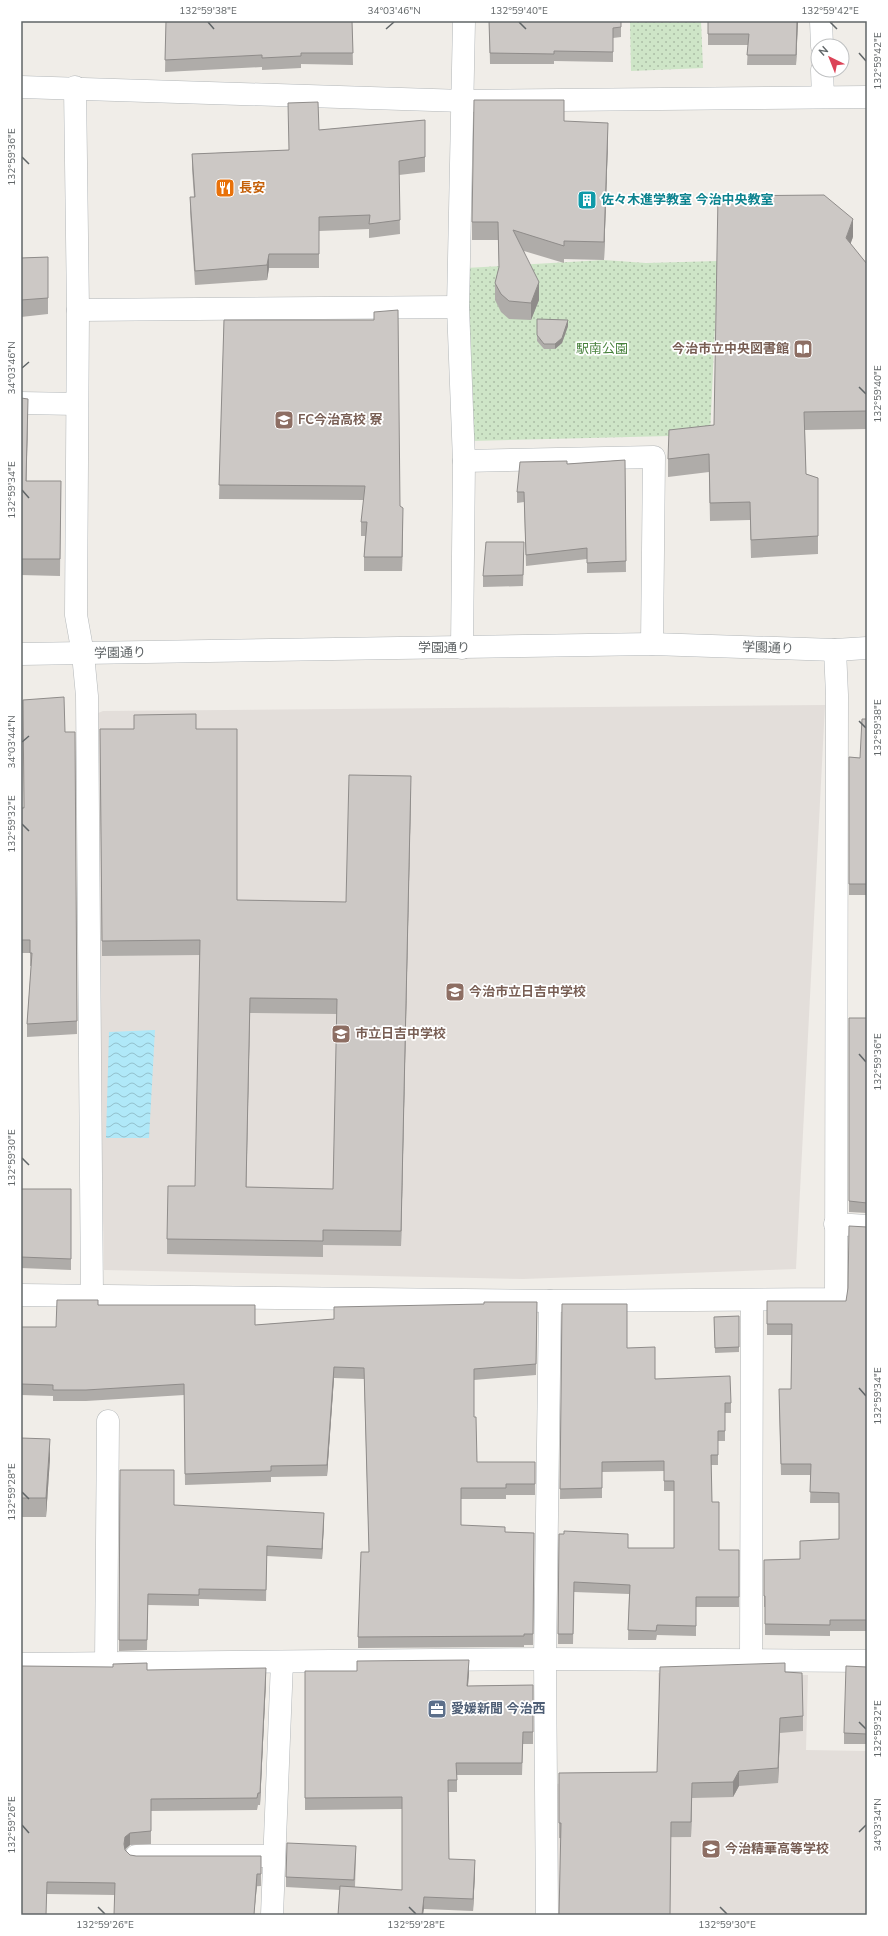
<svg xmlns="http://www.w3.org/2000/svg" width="888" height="1936" font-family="'Nunito Sans','Noto Sans JP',sans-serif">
<defs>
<pattern id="park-dots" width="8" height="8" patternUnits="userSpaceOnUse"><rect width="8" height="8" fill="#cee5c7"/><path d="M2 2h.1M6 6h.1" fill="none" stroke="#abbda5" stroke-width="1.8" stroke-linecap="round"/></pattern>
<pattern id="water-waves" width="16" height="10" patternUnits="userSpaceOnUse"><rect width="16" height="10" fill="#b0e8f8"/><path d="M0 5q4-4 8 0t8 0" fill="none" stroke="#93c0cd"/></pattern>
</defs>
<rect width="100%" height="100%" fill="#f0ede8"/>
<g fill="#e3deda">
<polygon points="825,705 796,1269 523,1279 104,1270 93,715 103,711"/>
<polygon points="658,1673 808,1675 806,1750 867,1751 867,1915 555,1915 554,1784 659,1779"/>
</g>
<g fill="url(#park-dots)">
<polygon points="630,21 701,21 703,68 631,71"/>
<polygon points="604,260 646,263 718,261 710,435 470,441 466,268"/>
</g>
<polygon fill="url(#water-waves)" points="155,1030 149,1138 106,1138 109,1032"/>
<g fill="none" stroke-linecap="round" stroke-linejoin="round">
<g stroke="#b3b7b9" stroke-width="23">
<g id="minor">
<polyline points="821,21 822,46"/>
<polyline points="822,70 823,97"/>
<polyline points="21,87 464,101 867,97"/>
<polyline points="75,87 78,310 76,615 83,654 87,696 92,1295"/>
<polyline points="78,310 458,307"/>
<polyline points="21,403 77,404"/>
<polyline points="464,461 654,457 652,644"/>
<polyline points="462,648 464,461 458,307 464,21"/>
<polyline points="835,1224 867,1226"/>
<polyline points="21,1295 550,1301 836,1299 837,695 835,650"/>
<polyline points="751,1661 752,1300"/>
<polyline points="21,1664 545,1659 867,1661"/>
<polyline points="106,1664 108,1421"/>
<polyline points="136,1856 274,1856"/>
<polyline points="272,1915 282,1662"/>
<polyline points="547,1915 545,1659 550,1301"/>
</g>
</g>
<g stroke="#b3b7b9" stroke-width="23">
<polyline id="tertiary" points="21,654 652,644 835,650 867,648"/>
</g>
<use href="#minor" stroke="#fff" stroke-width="22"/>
<use href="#tertiary" stroke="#fff" stroke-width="22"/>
</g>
<g fill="#afaca9" fill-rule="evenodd">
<polygon points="166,21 367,21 352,22 353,65 301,64 301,68 262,70 262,67 165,72"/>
<polygon points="489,21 621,21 621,37 613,38 613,62 554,61 554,64 490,64"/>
<polygon points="708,21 798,21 796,65 747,65 748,45 708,45"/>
<polygon points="425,120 425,172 399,175 400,234 369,238 369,229 319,231 319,268 269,268 267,280 195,285 190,212 190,197 194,197 192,169 192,154 289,150 319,130"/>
<polygon points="564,121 608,140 604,260 564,259 564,263 524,251 539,300 531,320 509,319 501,312 495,300 495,283 499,267 498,240 472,240 472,222"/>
<polygon points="853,237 850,244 867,264 867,429 805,430 806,474 818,478 818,554 751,558 750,520 710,521 709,472 668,477 668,459 714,425"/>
<polygon points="48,257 48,314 21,317 21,258"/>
<polygon points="537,319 568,326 562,343 555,349 544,349 537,341"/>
<polygon points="224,320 400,506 403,522 402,571 364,571 364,557 365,536 361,536 361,522 364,500 219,499"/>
<polygon points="21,398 28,416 26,481 61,481 60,576 21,575"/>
<polygon points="625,460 626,572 587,573 587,559 526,566 524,502 517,503 517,492 567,464"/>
<polygon points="524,552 523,586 483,587 483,576"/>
<polygon points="867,719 867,895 849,895 849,757 860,758"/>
<path d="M 100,729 L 196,729 L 237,900 L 346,902 L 411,791 L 401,1246 L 323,1245 L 323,1257 L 167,1254 L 167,1239 L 195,1186 L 200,955 L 102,956 ZM 250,1013 L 337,1014 L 333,1189 L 246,1187 Z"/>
<polygon points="65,732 75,732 77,1034 27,1037 27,1024 31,966 30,966 30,953 21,953 21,808 23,808"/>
<polygon points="849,1018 867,1018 867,1213 849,1212"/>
<polygon points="21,1189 71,1189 71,1270 21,1268"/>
<polygon points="867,1227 867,1631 830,1631 830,1636 765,1635 765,1607 764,1607 764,1560 800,1559 839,1539 839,1503 810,1503 811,1475 781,1475 779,1400 791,1389 792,1335 767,1335 767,1301 846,1301"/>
<polygon points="537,1302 536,1375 474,1380 474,1417 477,1462 535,1462 535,1495 506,1495 506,1499 461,1499 461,1525 505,1532 534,1533 533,1645 524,1645 524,1647 358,1648 358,1637 369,1552 364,1379 334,1378 327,1476 271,1477 271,1482 185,1485 184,1395 86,1401 53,1401 53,1396 21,1395 21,1327 56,1327 98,1305 255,1325 334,1319 484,1304"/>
<polygon points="562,1304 627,1348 655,1379 731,1403 731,1413 725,1413 725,1441 718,1441 718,1465 711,1465 712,1502 719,1550 739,1550 739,1607 696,1607 696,1636 657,1635 656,1640 628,1640 629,1594 574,1592 573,1644 558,1644 559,1534 628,1548 674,1548 674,1491 664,1491 664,1471 602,1472 602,1498 560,1499"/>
<polygon points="739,1316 739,1352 715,1353 714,1317"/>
<polygon points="21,1438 50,1458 46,1517 21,1517"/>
<polygon points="120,1470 174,1505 324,1523 322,1559 267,1556 266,1601 199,1599 199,1606 148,1605 147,1650 119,1651"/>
<polygon points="867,1667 867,1744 844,1744 844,1733"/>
<polygon points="147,1670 266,1680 260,1805 258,1805 257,1810 151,1811 151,1844 130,1845 125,1850 130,1855 136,1856 261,1868 261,1886 115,1895 47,1894 21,1915"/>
<polygon points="305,1671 469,1672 468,1686 533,1685 533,1744 523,1744 522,1775 457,1775 457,1792 448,1792 449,1859 475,1872 473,1911 424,1909 340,1890 286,1887 286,1877 356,1856 355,1887 402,1890 402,1809 305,1810"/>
<polygon points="785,1672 803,1716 803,1731 780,1733 778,1783 739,1786 733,1797 692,1798 691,1837 559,1838 559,1773 657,1772"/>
</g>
<g fill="#8f8c8a">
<polygon points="797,21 798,21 796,65 796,55"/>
<polygon points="608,123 608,140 604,260 604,242"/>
<polygon points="853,219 853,237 846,256 846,238"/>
<polygon points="269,254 269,268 267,280 267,265"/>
<polygon points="539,282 539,300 531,320 531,303"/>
<polygon points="568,320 568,326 562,343 555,349 555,344"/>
<polygon points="28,399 28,416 26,497 26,481"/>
<polygon points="403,508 403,522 402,571 402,557"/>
<polygon points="411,776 411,791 401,1246 401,1231"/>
<polygon points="250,998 250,1013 246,1202 246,1187"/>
<polygon points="334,1367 334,1378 327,1476 327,1465"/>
<polygon points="50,1439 50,1458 46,1517 46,1498"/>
<polygon points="324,1513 324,1523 322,1559 322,1549"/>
<polygon points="469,1660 469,1672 467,1698 467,1686"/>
<polygon points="266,1668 266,1680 260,1805 260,1793"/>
<polygon points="780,1718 780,1733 778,1783 778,1768"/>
<polygon points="739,1771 739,1786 733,1797 733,1782"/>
<polygon points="692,1783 692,1798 691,1837 691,1822"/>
<polygon points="130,1833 130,1845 125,1849 124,1844 125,1837"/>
<polygon points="475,1860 475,1872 473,1911 473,1899"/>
<polygon points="257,1874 257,1886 254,1915"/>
<polygon points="424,1897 424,1909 423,1915 422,1915"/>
</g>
<g fill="#ccc8c5" stroke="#8f8c8a" fill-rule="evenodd">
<polygon points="166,21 352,21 353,53 301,53 301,56 262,58 262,55 165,60"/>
<polygon points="489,21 621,21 621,27 613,28 613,52 554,51 554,54 490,53"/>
<polygon points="708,21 797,21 796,55 747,55 749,34 708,34"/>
<polygon points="474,100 564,100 564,121 608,123 604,242 564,241 564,246 513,230 539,282 531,303 509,301 501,294 495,283 499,267 498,222 472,222"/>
<polygon points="318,102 319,130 425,120 425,157 399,161 400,220 369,224 370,215 319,217 319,254 269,254 267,265 195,271 190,197 195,197 192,154 289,150 288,103"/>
<polygon points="824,195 853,219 846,238 867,264 867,411 804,412 806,474 818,478 818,536 751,540 750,502 710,503 709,454 668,459 669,430 714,425 718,196"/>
<polygon points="48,257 48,298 21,300 21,258"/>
<polygon points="398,310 400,506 403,508 402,557 364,557 367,522 361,522 365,486 219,485 224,320 374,320 374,312"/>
<polygon points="537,319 568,320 562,338 555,344 544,344 537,335"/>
<polygon points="21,398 28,399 26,481 61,481 60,559 21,559"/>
<polygon points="625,460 626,561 587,563 587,548 526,555 524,492 517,492 520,462 567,461 567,464"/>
<polygon points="486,542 524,542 523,575 483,576"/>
<polygon points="64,697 65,732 75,732 77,1021 27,1024 32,953 30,953 30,940 21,940 21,808 24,808 23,700"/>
<path d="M 196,714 L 196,729 L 237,729 L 237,900 L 346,902 L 349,775 L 411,776 L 401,1231 L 323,1230 L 323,1241 L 167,1239 L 168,1186 L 195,1186 L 200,940 L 102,941 L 100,729 L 134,729 L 134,715 ZM 250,998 L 337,999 L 333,1189 L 246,1187 Z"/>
<polygon points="862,719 867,719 867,884 849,884 849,757 860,758"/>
<polygon points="849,1018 867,1018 867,1203 849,1201"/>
<polygon points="21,1189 71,1189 71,1259 21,1257"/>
<polygon points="849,1226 867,1227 867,1620 830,1620 830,1625 765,1624 765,1596 764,1596 764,1560 800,1559 800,1541 839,1539 839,1493 810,1492 811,1464 781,1464 779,1389 791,1389 792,1324 767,1324 767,1301 846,1301 848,1288"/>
<polygon points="57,1300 98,1300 98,1305 255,1305 255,1325 334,1319 334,1307 484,1304 484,1302 537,1302 536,1364 474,1369 474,1417 476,1417 477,1462 535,1462 535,1484 506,1484 506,1488 461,1488 461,1525 505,1527 505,1532 534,1533 533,1634 524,1634 524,1636 358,1637 361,1552 369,1552 364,1368 334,1367 327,1465 271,1466 271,1471 185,1474 184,1384 86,1390 53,1390 53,1385 21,1384 21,1327 56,1327"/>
<polygon points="562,1304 627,1304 627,1348 655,1347 655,1379 730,1376 731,1403 725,1403 725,1431 718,1431 718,1455 711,1455 712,1502 719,1502 719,1550 739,1550 739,1597 696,1597 696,1626 657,1625 656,1631 628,1630 630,1585 574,1582 573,1634 558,1634 559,1534 564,1534 564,1531 628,1534 628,1548 674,1548 674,1481 664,1481 664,1461 602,1462 602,1488 560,1489"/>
<polygon points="739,1316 739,1347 715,1348 714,1317"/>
<polygon points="21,1438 50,1439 46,1498 21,1498"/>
<polygon points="120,1470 174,1470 174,1505 324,1513 322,1549 267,1546 266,1590 199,1589 199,1595 148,1594 147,1640 119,1640"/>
<polygon points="469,1660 467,1686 533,1685 533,1732 523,1732 522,1763 456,1763 457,1780 448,1780 449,1859 475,1860 473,1899 424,1897 422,1915 338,1915 340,1886 402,1890 402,1797 305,1798 305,1671 357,1671 357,1661"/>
<polygon points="147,1663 147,1670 266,1668 260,1793 258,1793 257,1798 151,1799 151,1831 130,1833 125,1837 124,1844 125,1850 130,1855 136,1856 261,1856 261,1874 257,1874 254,1915 114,1915 115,1883 47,1882 46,1915 21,1915 21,1666 113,1667 113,1664"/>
<polygon points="785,1663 785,1672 802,1673 803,1716 780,1718 778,1768 739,1771 733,1782 692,1783 691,1822 671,1822 670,1915 559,1915 561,1823 559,1823 559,1773 657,1772 660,1667"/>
<polygon points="846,1666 867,1667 867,1734 844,1733"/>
<polygon points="287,1843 356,1846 354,1880 286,1877"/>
</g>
<path fill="none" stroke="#606567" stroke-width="1.5" d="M 208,22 L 214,29M 519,22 L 526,29M 830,22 L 837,29M 386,29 L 394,22M 859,53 L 866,61M 22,157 L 29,164M 22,368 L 29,362M 859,387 L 866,394M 22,490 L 29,498M 859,721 L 866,728M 22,742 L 29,736M 22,824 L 29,831M 859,1054 L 866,1062M 22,1158 L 29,1165M 859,1388 L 866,1396M 22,1492 L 29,1499M 859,1722 L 866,1729M 22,1825 L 29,1833M 859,1832 L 866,1825M 98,1907 L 105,1914M 409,1907 L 416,1914M 720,1907 L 727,1914"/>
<defs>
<g id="restaurant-square" transform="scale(1)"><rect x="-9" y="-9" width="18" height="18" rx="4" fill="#e8710a" stroke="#fff"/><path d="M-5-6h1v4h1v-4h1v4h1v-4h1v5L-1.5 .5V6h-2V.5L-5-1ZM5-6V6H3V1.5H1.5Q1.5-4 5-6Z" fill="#fff"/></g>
<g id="building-square" transform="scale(1)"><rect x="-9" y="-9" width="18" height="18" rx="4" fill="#0f9aa8" stroke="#fff"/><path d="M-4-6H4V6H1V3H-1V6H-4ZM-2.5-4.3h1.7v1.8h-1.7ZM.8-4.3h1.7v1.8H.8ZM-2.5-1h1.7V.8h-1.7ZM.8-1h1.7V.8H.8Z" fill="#fff"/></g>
<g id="library-square" transform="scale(1)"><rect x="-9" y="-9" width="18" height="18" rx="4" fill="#8d6e63" stroke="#fff"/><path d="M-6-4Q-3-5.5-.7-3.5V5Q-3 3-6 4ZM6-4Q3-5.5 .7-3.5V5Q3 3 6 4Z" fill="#fff"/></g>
<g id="school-square" transform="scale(1)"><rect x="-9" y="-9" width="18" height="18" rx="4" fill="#8d6e63" stroke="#fff"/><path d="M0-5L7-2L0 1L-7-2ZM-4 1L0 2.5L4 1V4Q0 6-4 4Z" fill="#fff"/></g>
<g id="office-square" transform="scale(1)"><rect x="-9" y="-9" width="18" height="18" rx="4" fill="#5c6f8a" stroke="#fff"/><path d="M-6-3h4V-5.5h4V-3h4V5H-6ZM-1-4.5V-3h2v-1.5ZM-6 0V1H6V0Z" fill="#fff"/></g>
</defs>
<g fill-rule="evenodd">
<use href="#restaurant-square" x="225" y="188"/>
<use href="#building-square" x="587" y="200"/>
<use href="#library-square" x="803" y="349"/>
<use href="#school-square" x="284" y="420"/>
<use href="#school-square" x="455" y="992"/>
<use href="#school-square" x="341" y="1034"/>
<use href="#office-square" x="437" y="1709"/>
<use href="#school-square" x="711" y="1849"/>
</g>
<g text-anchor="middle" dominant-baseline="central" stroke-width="3.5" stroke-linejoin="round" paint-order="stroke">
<g font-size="13" font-weight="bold" fill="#c56008" stroke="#fff" text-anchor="start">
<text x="239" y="188">長安</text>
</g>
<g font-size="13" font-weight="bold" fill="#0d838f" stroke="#fff" text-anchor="start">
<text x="601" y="200">佐々木進学教室 今治中央教室</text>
</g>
<g font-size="13" fill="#48813d" stroke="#fff">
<text x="602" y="349">駅南公園</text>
</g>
<g font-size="13" font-weight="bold" fill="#785e54" stroke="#fff" text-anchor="start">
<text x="789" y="349" text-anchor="end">今治市立中央図書館</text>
<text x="298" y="420">FC今治高校 寮</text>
<text x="469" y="992">今治市立日吉中学校</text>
<text x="355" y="1034">市立日吉中学校</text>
<text x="725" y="1849">今治精華高等学校</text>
</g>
<g font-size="13" fill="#606567" stroke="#fff">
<text x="444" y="648">学園通り</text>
<text transform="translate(768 648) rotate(2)">学園通り</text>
<text transform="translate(120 653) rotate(-1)">学園通り</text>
</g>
<g font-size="13" font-weight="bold" fill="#4e5e75" stroke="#fff" text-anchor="start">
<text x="451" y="1709">愛媛新聞 今治西</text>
</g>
</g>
<rect width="888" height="1936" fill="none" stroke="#ffffff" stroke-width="44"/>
<g transform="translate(830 58) rotate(317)"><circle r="19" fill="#ffffff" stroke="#bfc1c2"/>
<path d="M0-3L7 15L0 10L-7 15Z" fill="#dc4357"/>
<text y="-6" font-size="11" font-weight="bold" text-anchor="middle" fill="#606567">N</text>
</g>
<rect x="22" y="22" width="844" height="1892" fill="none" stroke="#606567" stroke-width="1.5"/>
<g font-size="10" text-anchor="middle" fill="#606567">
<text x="208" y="14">132°59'38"E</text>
<text x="394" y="14">34°03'46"N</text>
<text x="519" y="14">132°59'40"E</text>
<text x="830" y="14">132°59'42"E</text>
<text transform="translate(877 61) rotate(-90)" y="4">132°59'42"E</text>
<text transform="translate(11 157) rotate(-90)" y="4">132°59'36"E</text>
<text transform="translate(11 368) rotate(-90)" y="4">34°03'46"N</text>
<text transform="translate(877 394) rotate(-90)" y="4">132°59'40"E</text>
<text transform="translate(11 490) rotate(-90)" y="4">132°59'34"E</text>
<text transform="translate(877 728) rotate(-90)" y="4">132°59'38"E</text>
<text transform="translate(11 742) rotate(-90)" y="4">34°03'44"N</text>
<text transform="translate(11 824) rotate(-90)" y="4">132°59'32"E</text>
<text transform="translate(877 1062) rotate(-90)" y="4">132°59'36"E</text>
<text transform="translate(11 1158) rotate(-90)" y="4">132°59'30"E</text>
<text transform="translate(877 1396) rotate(-90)" y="4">132°59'34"E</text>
<text transform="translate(11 1492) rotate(-90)" y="4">132°59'28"E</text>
<text transform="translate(877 1729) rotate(-90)" y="4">132°59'32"E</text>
<text transform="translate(877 1825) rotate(-90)" y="4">34°03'34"N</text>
<text transform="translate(11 1825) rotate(-90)" y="4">132°59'26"E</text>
<text x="105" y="1928">132°59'26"E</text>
<text x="416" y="1928">132°59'28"E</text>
<text x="727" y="1928">132°59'30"E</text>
</g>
</svg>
